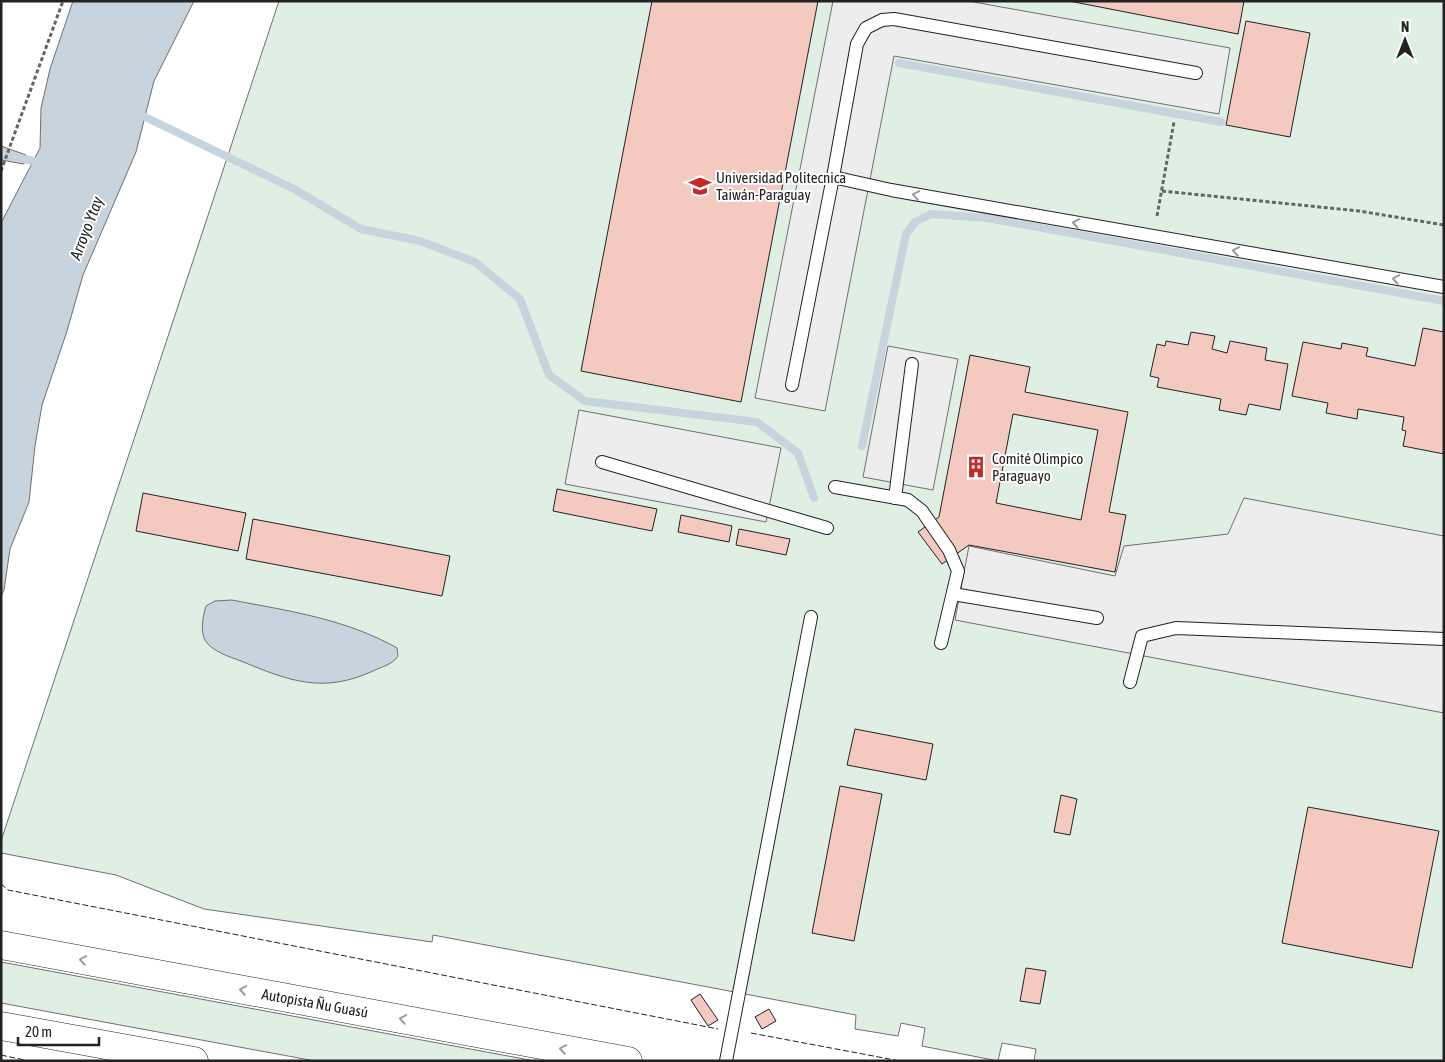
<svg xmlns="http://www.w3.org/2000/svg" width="1445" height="1062" font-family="'Asap Condensed',sans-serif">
<rect width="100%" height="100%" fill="#fff"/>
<g fill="#e0efe3" stroke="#6f6f6f">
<polygon points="279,1 1444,1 1444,1061 1034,1061 1036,1049 1002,1043 998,1061 922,1046 925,1028 901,1023 898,1036 855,1029 856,1015 433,935 432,942 204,909 116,875 1,853 1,841"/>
<polygon points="1,962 535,1061 315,1061 1,1003"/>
</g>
<g fill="#ededed" stroke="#6f6f6f">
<polygon points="833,1 968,1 1230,48 1219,114 894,56 825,411 755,398"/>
<polygon points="888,346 958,359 933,490 863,477"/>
<polygon points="579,410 781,448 766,522 565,484"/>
<polygon points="1244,498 1444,536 1444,713 955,620 969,546 1115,576 1124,546 1228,534"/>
</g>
<g fill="#c7d3dd" stroke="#6f6f6f">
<polygon points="73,1 194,1 154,81 136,152 83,275 67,331 42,405 35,446 29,502 10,549 4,590 1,596 1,223 40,148 41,108 50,69"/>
<polygon points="1,146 26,155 24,164 1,160"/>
<path d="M 232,600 C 289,611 346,619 397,648 L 398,656 C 392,665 383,666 373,671 C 323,694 289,681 241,661 C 230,657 211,651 205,640 C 200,630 203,616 206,606 L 215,601 Z"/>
</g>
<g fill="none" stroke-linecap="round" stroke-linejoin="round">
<g stroke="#c7d3dd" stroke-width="8">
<polyline points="899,63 1221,122"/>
<polyline points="137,113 296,190 361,229 420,241 475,262 520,299 549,375 585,401 757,422 798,453 814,498"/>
<polyline points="1,154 43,163"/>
<polyline points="862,446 906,234 915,222 931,214 987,218 1444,301"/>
</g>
</g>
<g fill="#f3c9c0" stroke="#222" fill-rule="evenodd">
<polygon points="652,1 818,1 741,402 581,371"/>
<polygon points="1069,1 1244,1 1238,34"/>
<polygon points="1246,21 1310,33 1290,137 1226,125"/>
<polygon points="1423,328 1444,332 1444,454 1403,446 1406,431 1402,430 1404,417 1358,409 1357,419 1326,413 1328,403 1292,396 1303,342 1341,349 1342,343 1368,348 1366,356 1415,366"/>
<polygon points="1191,332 1215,336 1212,349 1227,353 1230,341 1267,348 1265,360 1288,364 1280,410 1249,404 1246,415 1219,410 1221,399 1157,387 1159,378 1150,376 1157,344 1165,346 1166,341 1188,345"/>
<path d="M 970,355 L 1030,367 L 1025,392 L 1128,412 L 1109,512 L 1126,515 L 1115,572 L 969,545 L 942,564 L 918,532 L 939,517 ZM 1013,414 L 1098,430 L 1081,520 L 996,503 Z"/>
<polygon points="557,489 657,509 652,531 553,511"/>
<polygon points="143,493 246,513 238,551 136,531"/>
<polygon points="681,515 732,526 729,542 678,532"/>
<polygon points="253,519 450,556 442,596 246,559"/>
<polygon points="739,529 790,539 786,555 736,545"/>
<polygon points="855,729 933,744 926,780 847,765"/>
<polygon points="840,786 882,794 854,941 812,933"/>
<polygon points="1061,795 1077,799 1070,835 1054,832"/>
<polygon points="1308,807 1439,831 1412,968 1282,943"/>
<polygon points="1026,968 1046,971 1040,1004 1020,1001"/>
<polygon points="700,994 718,1020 708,1026 691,1000"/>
<polygon points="769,1009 776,1021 762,1029 755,1017"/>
</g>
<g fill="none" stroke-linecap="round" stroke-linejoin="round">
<g stroke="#222" stroke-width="14">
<g id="service">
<polyline points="833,177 857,44 866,28 882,20 894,19 1196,73"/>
<polyline points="792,385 833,177 891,190 1444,287"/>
<polyline points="602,462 827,528"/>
<polyline points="835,487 908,500 922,511 949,550 958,571 941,643"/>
<polyline points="895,498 912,364"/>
<polyline points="953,594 1097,618"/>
<polyline points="1130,682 1142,636 1176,628 1444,639"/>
<polyline points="726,1061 811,617"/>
</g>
</g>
<g stroke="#222" stroke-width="29">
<g id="motorway">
<polyline points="1,945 628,1061"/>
<polyline points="1,1026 194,1061"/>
</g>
</g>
<g stroke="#646464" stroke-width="3" stroke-dasharray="4 2.5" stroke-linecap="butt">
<polyline points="1,171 63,1"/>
<polyline points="1162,191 1359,211 1444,225"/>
<polyline points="1157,216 1174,122"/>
</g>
<use href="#service" stroke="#fff" stroke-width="12"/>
<use href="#motorway" stroke="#fff" stroke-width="28"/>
<g stroke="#222" stroke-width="1" stroke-dasharray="6 2.5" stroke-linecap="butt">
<polyline points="1,884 8,890 718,1029"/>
<polyline points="751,1033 900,1061"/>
<polyline points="1,1055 29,1061"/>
</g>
</g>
<defs><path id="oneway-chevron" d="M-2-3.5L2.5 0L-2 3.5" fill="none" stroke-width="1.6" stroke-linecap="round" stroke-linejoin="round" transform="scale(1.25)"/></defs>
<g stroke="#9c9c9c">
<use href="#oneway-chevron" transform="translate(916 195) rotate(-170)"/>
<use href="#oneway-chevron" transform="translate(1076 223) rotate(-170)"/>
<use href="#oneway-chevron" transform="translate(1236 251) rotate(-170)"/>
<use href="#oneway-chevron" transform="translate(1396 279) rotate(-170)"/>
<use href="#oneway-chevron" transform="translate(83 960) rotate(-170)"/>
<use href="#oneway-chevron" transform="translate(243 990) rotate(-170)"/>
<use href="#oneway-chevron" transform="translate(403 1019) rotate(-170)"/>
<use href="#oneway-chevron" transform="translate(563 1049) rotate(-170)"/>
</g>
<defs>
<g id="university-bare" transform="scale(1.725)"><path d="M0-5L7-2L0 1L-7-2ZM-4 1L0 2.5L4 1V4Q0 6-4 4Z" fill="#c62828" stroke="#fff" stroke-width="2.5" paint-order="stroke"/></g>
<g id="building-bare" transform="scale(1.725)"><path d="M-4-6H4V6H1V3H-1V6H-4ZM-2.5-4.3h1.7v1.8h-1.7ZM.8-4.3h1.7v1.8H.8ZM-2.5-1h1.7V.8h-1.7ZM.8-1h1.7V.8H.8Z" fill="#c62828" stroke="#fff" stroke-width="2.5" paint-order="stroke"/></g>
</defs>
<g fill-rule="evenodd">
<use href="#university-bare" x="700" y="186"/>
<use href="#building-bare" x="976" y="467"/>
</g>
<g text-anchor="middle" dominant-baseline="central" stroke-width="4" stroke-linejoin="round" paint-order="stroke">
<g font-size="15" fill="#222" stroke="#fff" text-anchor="start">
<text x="716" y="177">Universidad Politecnica<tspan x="716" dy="17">Taiwán-Paraguay</tspan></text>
<text x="992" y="458">Comité Olimpico<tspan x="992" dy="17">Paraguayo</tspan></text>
</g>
<g font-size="15" fill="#222" stroke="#fff">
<text transform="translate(315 1003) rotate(10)">Autopista Ñu Guasú</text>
</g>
<g font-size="16" font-style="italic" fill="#222" stroke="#fff">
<text transform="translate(86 228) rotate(-69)">Arroyo Ytay</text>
</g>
</g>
<rect width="1445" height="1062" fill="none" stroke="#222222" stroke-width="5"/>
<g transform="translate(1405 40)" stroke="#ffffff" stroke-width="4" paint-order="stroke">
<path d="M0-4L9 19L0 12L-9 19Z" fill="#222222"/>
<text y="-8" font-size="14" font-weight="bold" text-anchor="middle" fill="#222222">N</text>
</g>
<path d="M18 1037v8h81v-8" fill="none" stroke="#222222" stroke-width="2.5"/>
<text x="25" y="1037" font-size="15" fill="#222222" stroke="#ffffff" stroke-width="4" paint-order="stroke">20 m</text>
</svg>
